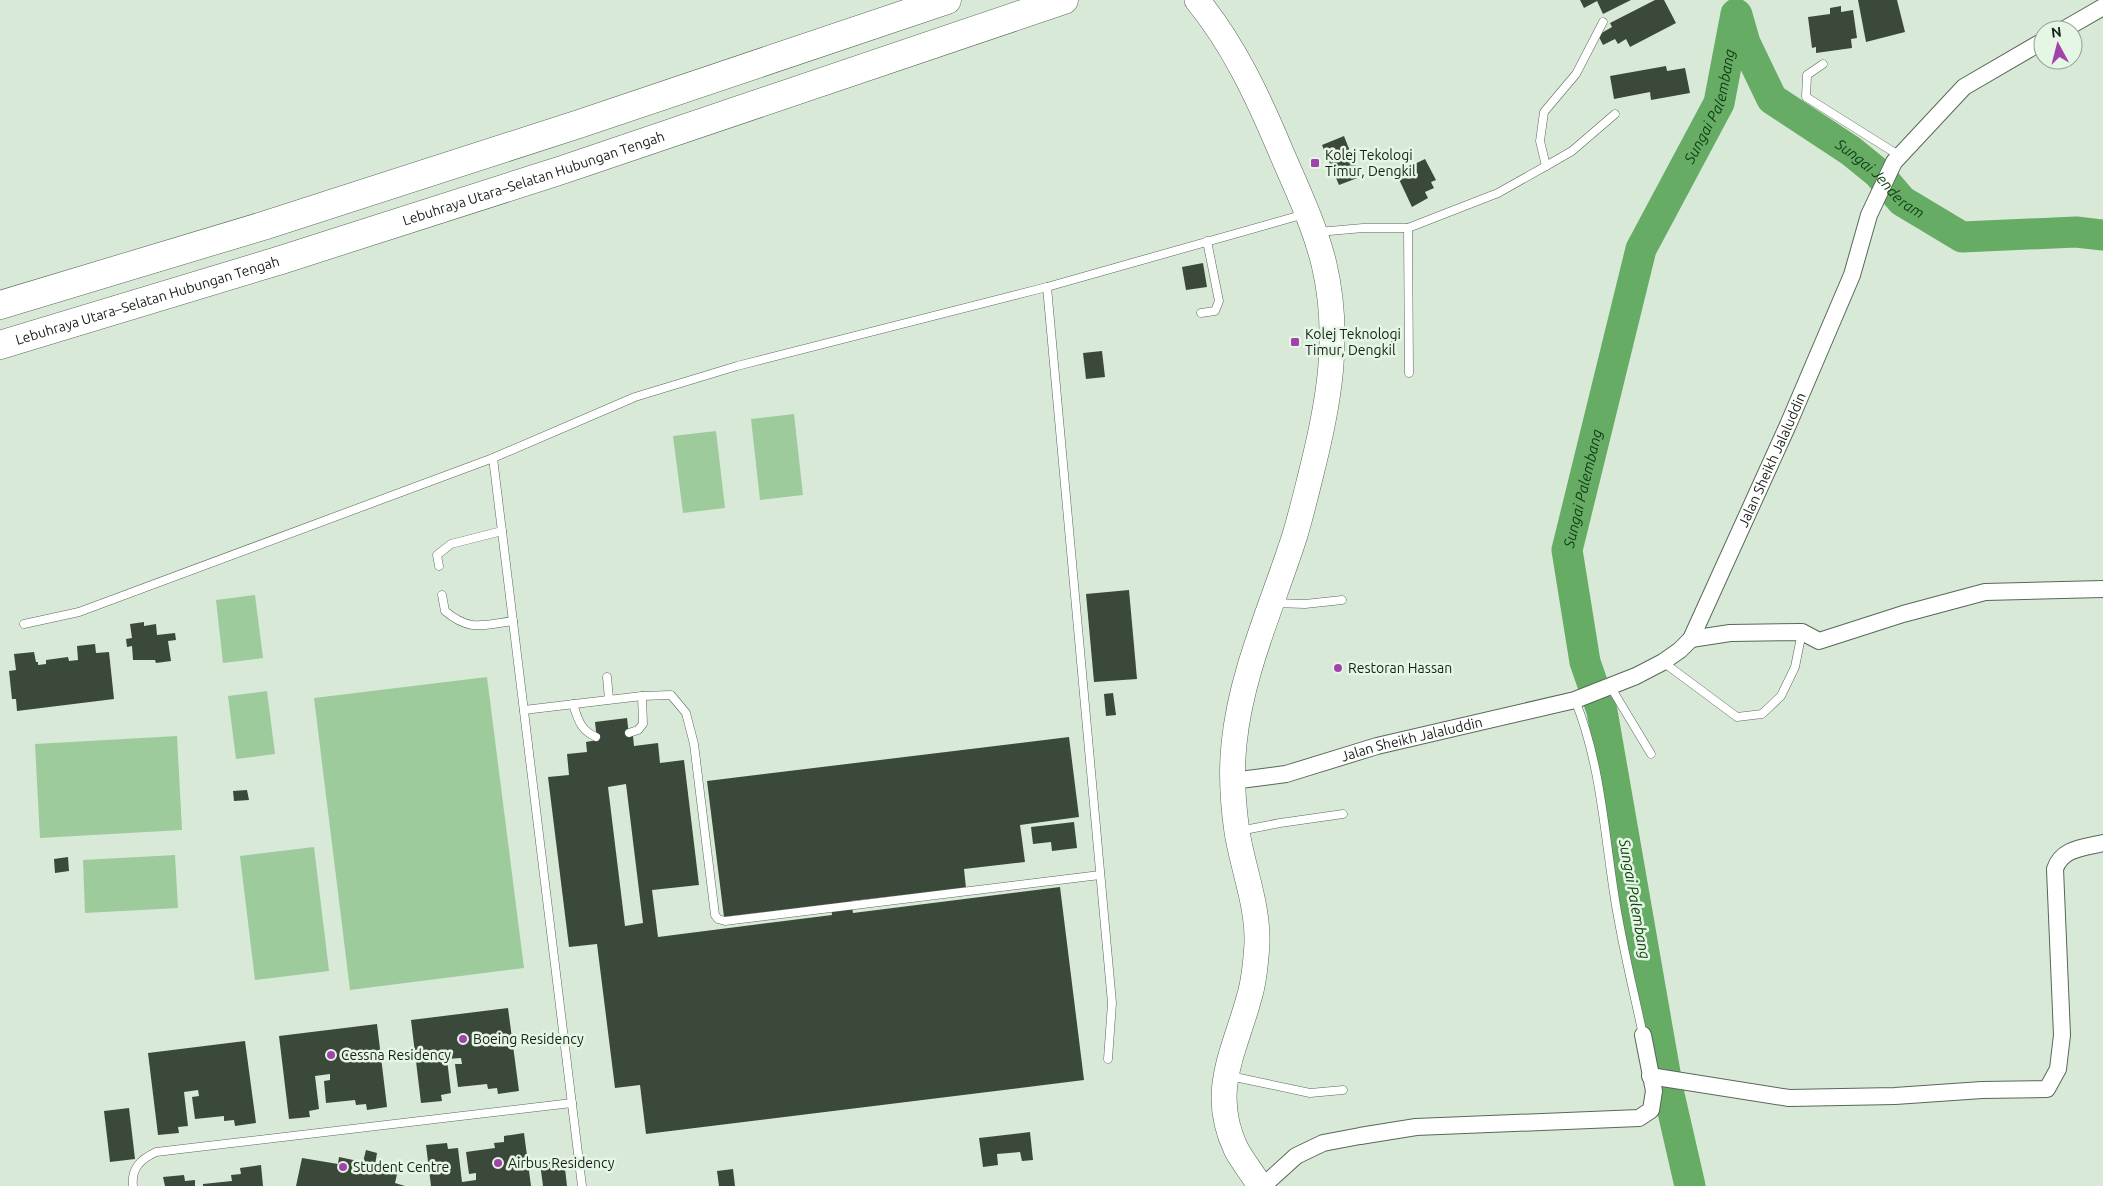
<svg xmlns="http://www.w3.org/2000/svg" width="2103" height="1186" font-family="Ubuntu,sans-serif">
<rect width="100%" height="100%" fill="#d8ead7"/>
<g fill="#9dcb9c">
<polygon points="794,414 803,495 760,500 751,419"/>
<polygon points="716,431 725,508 683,513 673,436"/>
<polygon points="255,595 263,658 223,663 216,600"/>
<polygon points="487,677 524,968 350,990 314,698"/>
<polygon points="267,691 275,754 236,759 228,696"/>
<polygon points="177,736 182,830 40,838 35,744"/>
<polygon points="314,847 329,971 255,980 240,856"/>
<polygon points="175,855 178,908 85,913 83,860"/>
</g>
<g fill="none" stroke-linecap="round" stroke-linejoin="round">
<g stroke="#66ac65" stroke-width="31">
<path id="s1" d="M 1737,15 L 1745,43 L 1772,99 L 1851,151 L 1878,173 L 1902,201 L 1962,237 L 2076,232 L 2103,235"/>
<path id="s2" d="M 1690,1186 L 1668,1090 L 1602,711 L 1585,662 L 1567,550 L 1641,249 L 1719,103 L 1736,14"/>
</g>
</g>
<g fill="#3b493a" fill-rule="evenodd">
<polygon points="1580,0 1631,0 1603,14 1597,1 1584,8"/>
<polygon points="1655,0 1664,0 1676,23 1630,47 1626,39 1618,44 1615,39 1603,45 1598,35 1612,27 1610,23"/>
<polygon points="1858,0 1897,0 1905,32 1866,42"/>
<polygon points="1841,6 1841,12 1853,10 1857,38 1851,39 1852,48 1816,53 1816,47 1812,48 1808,17 1830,14 1830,8"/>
<polygon points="1666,66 1667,71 1685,68 1690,93 1651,100 1650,92 1614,99 1610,76"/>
<polygon points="1344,136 1360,177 1339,185 1322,145"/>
<polygon points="1425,159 1436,180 1431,182 1434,188 1425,192 1428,198 1412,207 1396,173"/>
<polygon points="1203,263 1207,287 1186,290 1182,267"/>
<polygon points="1102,351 1105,377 1086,379 1083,353"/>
<polygon points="1129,590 1137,679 1094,682 1086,594"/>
<polygon points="144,622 144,626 156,624 157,635 175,633 176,640 168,641 171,661 156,663 155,660 133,660 132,646 127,647 126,639 132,638 130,624"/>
<polygon points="95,644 96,653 109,652 114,699 17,711 16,699 12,699 9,671 16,670 14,654 34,652 36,662 38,662 38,665 46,664 46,660 68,657 69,661 78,660 77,646"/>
<polygon points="1113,693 1116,715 1106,716 1104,694"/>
<path d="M 627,718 L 629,736 L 633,736 L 634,746 L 658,743 L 660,763 L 684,760 L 699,885 L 652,890 L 658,937 L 832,915 L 831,904 L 724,917 L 707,781 L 1069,737 L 1079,817 L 1020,825 L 1025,862 L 964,869 L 966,888 L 851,901 L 853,913 L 1060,887 L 1084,1080 L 646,1134 L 640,1085 L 615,1088 L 597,944 L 569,947 L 548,777 L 569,775 L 567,754 L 587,752 L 586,742 L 597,740 L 595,722 ZM 626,784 L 643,923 L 625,926 L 608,787 Z"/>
<polygon points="247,790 249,800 234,801 233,791"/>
<polygon points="1074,822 1077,848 1052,851 1051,842 1033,844 1031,827"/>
<polygon points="68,857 69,871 55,873 54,859"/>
<polygon points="508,1008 519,1091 498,1094 497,1088 488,1089 487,1084 458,1087 455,1064 462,1064 461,1058 447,1059 451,1093 441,1095 442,1101 421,1103 411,1020"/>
<polygon points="377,1024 387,1107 367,1110 366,1104 356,1105 355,1100 326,1103 324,1081 330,1080 330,1074 315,1076 319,1109 309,1111 310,1117 289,1119 279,1036"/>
<polygon points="245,1041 256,1123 235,1126 234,1120 224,1121 224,1116 195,1119 192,1097 199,1096 198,1090 184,1092 188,1126 178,1127 179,1133 158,1135 148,1053"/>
<polygon points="129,1108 135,1159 110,1162 104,1111"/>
<polygon points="1030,1132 1033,1160 1022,1161 1020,1152 997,1154 998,1165 983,1167 979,1138"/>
<polygon points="524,1133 531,1186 431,1186 426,1145 447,1143 448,1149 458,1148 462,1182 476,1180 476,1173 469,1174 466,1152 495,1148 494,1143 504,1142 504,1136"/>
<polygon points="366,1150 377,1153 375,1165 398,1170 395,1183 405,1186 296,1186 302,1158 338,1164 339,1157 363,1162"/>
<polygon points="564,1160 567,1186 543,1186 540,1163"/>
<polygon points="261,1165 263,1186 203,1186 203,1184 232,1181 231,1175 241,1174 240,1168"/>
<polygon points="733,1169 735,1186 719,1186 717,1171"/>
<polygon points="184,1175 185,1181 195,1180 195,1186 165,1186 163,1177"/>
</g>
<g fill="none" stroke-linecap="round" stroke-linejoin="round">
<g stroke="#586858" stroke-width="9">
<g id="lane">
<polyline points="1823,64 1807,75 1806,97 1900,156"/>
<polyline points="1546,166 1572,151 1615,114"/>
<polyline points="1408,228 1409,373"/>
<polyline points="1318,232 1363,228 1408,228 1498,193 1546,166 1540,141 1544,112 1576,74 1603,22"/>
<polyline points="1047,287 1112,1003 1108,1059"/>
<polyline points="1201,313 1215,311 1219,301 1207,241"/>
<polyline points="493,458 582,1186"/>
<polyline points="439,566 437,555 451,544 502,531"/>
<path d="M 442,595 L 445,611 C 470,632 483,625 513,621"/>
<polyline points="1274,603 1305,604 1342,600"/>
<polyline points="24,624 79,612 493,458 635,397 737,366 1047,287 1305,214"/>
<polyline points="1663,662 1737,717 1762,714 1781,696 1795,667 1802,632"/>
<polyline points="607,677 609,699"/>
<polyline points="1610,686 1651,754"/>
<path d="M 1575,700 C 1600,761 1604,829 1614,893 C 1621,941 1633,988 1643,1035"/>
<path d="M 573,704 C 578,719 580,730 596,737"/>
<polyline points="524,710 642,696 671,695 686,713 694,744 715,915 718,919 725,921 1100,875"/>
<polyline points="629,733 638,730 643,724 642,696"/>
<polyline points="1239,831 1280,823 1343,814"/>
<polyline points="1230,1076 1310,1093 1343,1090"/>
<path d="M 133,1186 C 131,1168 141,1159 156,1152 L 572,1103"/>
</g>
</g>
<g stroke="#586858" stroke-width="18">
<g id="street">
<polyline points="2063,30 2103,7"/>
<polyline points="1691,639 1730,633 1802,632 1819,641 1903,614 1985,592 2103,589"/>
<path id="s3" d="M 1232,781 L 1286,774 L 1377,746 L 1575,700 L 1636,676 L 1663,662 L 1680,650 L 1691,639 L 1788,425 L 1852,275 L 1869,215 L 1894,162 L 1964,87 L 2043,41"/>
<path d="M 1650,1076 L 1789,1098 L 1895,1096 L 1982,1090 L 2047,1089 L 2058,1069 L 2062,1035 L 2055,869 C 2062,848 2083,848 2103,843"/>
<polyline points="1263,1186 1296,1156 1323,1143 1360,1136 1416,1127 1639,1118 1651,1110 1654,1091 1643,1035"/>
</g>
</g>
<g stroke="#586858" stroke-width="26">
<path id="primary" d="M 1197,0 C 1233,44 1257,95 1279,147 C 1295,185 1314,223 1324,264 C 1341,336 1329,403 1311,474 C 1306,494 1301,515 1295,535 C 1273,604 1241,672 1234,744 C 1231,773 1233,804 1237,832 C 1243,869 1258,905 1257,943 C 1256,960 1254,982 1249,998 C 1234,1053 1209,1092 1236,1149 C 1243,1162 1253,1174 1260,1186"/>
</g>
<g stroke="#586858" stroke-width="29">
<g id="highway">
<polyline points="0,305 266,225 579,124 947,0"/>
<path id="s4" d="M 0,345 L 281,260 L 562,170 L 1064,0"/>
</g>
</g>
<use href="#lane" stroke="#fff" stroke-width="8"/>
<use href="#street" stroke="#fff" stroke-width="16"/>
<use href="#primary" stroke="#fff" stroke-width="25"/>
<use href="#highway" stroke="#fff" stroke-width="28"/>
</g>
<g fill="#a243ab" stroke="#e5f7e4" stroke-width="2">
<rect x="1310" y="158" width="10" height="10" rx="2.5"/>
<rect x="1290" y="337" width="10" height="10" rx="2.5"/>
<circle cx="1338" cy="668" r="5"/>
<circle cx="463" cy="1039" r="5"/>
<circle cx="331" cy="1055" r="5"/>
<circle cx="498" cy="1163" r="5"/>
<circle cx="343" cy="1167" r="5"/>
</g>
<g text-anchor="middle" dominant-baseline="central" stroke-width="5" stroke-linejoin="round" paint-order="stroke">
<g font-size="14" fill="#181e18" stroke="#e5f7e4" text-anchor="start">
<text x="1325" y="155">Kolej Tekologi<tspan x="1325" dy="16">Timur, Dengkil</tspan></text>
<text x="1305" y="334">Kolej Teknologi<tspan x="1305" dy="16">Timur, Dengkil</tspan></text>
<text x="1348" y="668">Restoran Hassan</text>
<text x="473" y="1039">Boeing Residency</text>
<text x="341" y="1055">Cessna Residency</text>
<text x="508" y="1163">Airbus Residency</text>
<text x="353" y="1167">Student Centre</text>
</g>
<g font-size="14" fill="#181e18" stroke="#e5f7e4">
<text stroke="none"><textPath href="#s4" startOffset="559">Lebuhraya Utara–Selatan Hubungan Tengah</textPath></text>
<text stroke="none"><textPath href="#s4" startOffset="154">Lebuhraya Utara–Selatan Hubungan Tengah</textPath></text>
<text stroke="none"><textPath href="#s3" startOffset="682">Jalan Sheikh Jalaluddin</textPath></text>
<text stroke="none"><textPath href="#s3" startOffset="185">Jalan Sheikh Jalaluddin</textPath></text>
</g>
<g font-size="15" font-style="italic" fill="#0f4112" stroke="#e5f7e4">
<text stroke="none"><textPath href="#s2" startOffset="1118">Sungai Palembang</textPath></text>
<text stroke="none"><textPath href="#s1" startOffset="226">Sungai Jenderam</textPath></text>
<text stroke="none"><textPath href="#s2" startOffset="712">Sungai Palembang</textPath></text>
<text transform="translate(1635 899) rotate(80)">Sungai Palembang</text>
</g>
</g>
<g transform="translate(2058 45) rotate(353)"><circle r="24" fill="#e5f7e4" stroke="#93a092"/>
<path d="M0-4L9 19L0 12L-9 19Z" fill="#a243ab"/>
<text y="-8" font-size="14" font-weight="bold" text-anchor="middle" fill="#181e18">N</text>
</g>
</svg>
